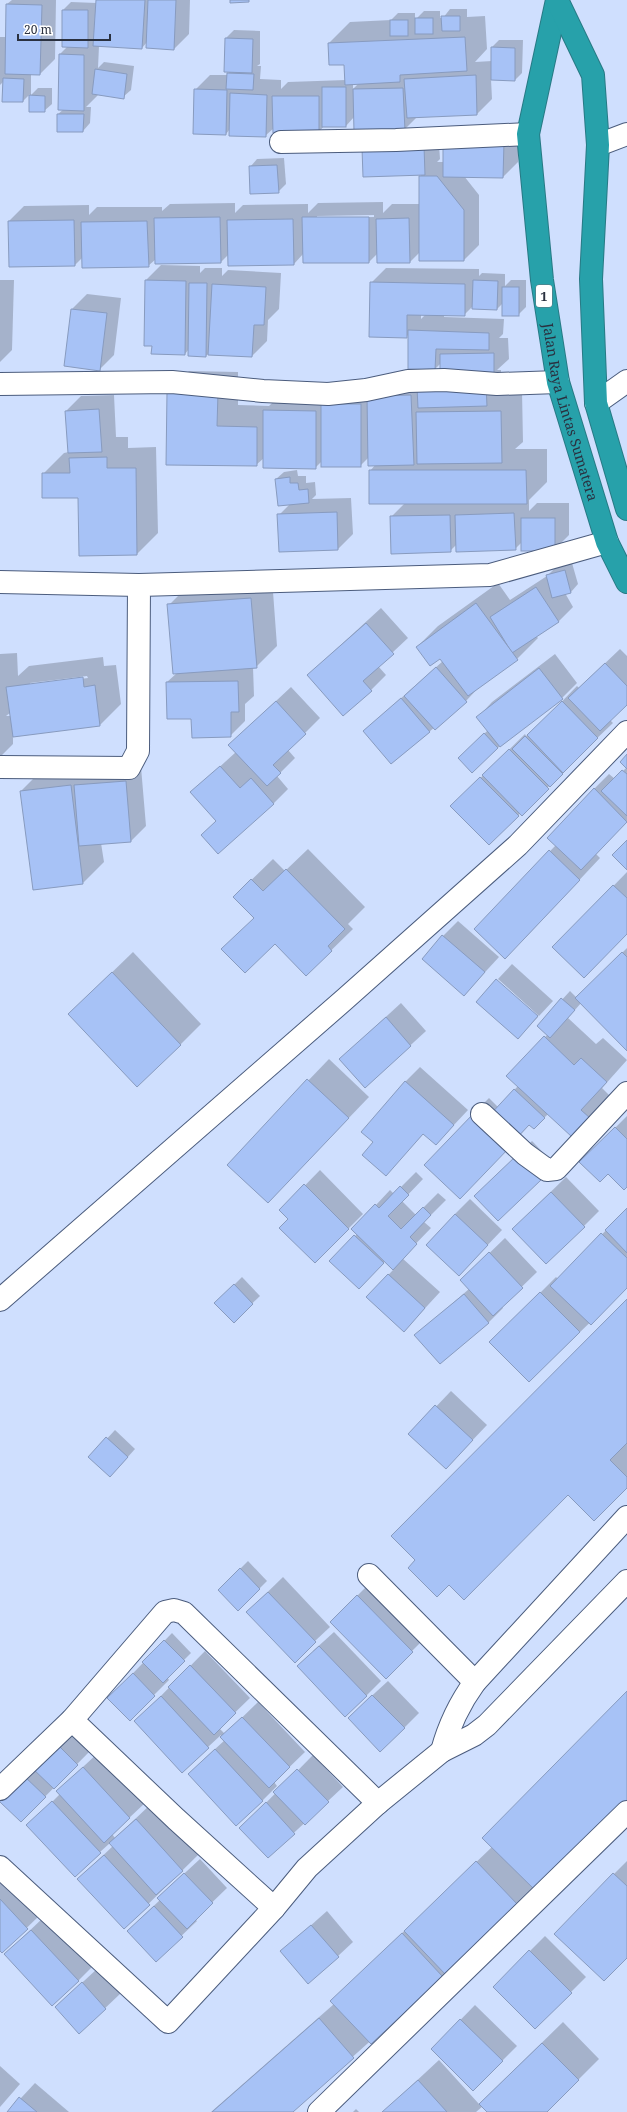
<svg xmlns="http://www.w3.org/2000/svg" width="627" height="2112" font-family="'Noto Serif',serif">
<rect width="100%" height="100%" fill="#cfdffe"/>
<g fill="#0003" fill-rule="evenodd">
<polygon points="12,0 56,0 55,59 40,74 31,74 31,95 38,88 52,88 52,104 44,111 30,111 30,94 23,101 3,101 4,81 0,85 0,37 7,37 7,4"/>
<polygon points="97,0 190,0 189,34 174,49 147,42 142,48 99,46 98,68 104,62 134,66 131,90 123,97 98,95 86,107 91,107 90,123 83,131 58,114 64,109 60,54 68,46 63,10 71,2 97,3"/>
<path d="M 450,9 L 467,9 L 467,17 L 485,16 L 487,49 L 475,62 L 492,61 L 492,47 L 499,40 L 523,40 L 522,73 L 515,80 L 491,79 L 492,99 L 477,114 L 418,116 L 404,130 L 354,117 L 346,126 L 324,126 L 319,132 L 274,128 L 265,136 L 230,129 L 226,134 L 195,90 L 210,75 L 228,75 L 230,71 L 226,38 L 234,30 L 260,31 L 260,64 L 257,66 L 261,66 L 260,79 L 281,80 L 281,89 L 288,82 L 346,80 L 345,64 L 329,43 L 350,22 L 391,20 L 398,13 L 415,13 L 415,20 L 424,11 L 440,11 L 440,18 L 443,18 ZM 353,83 L 359,83 L 353,89 Z"/>
<path d="M 459,126 L 518,127 L 518,162 L 503,177 L 464,176 L 479,195 L 479,245 L 464,260 L 420,252 L 410,262 L 378,262 L 378,253 L 369,262 L 303,254 L 294,264 L 229,254 L 221,262 L 156,263 L 156,259 L 148,266 L 83,257 L 75,265 L 9,221 L 24,206 L 89,205 L 89,215 L 97,207 L 162,207 L 162,211 L 170,204 L 235,203 L 235,213 L 243,205 L 308,204 L 308,213 L 318,203 L 383,202 L 383,213 L 392,204 L 420,204 L 420,177 L 422,174 L 364,176 L 438,131 L 440,159 L 437,162 L 444,162 L 444,141 ZM 374,215 L 374,217 L 317,218 L 317,216 Z"/>
<polygon points="284,158 286,184 278,192 250,167 257,159"/>
<polygon points="161,265 200,266 200,273 205,268 222,268 222,276 228,270 281,273 279,309 268,320 267,341 252,356 208,354 206,356 189,355 189,349 185,354 153,345 146,280"/>
<path d="M 386,268 L 479,269 L 479,276 L 482,273 L 505,274 L 505,286 L 511,280 L 526,280 L 526,307 L 518,315 L 503,303 L 497,309 L 473,306 L 464,315 L 444,315 L 444,317 L 504,319 L 503,334 L 499,338 L 508,338 L 509,359 L 497,370 L 501,370 L 501,391 L 522,391 L 523,442 L 515,449 L 547,449 L 547,482 L 529,500 L 529,511 L 537,503 L 569,503 L 569,535 L 554,550 L 522,542 L 515,549 L 457,544 L 450,551 L 391,517 L 405,503 L 370,471 L 376,464 L 369,457 L 360,466 L 322,461 L 315,468 L 264,458 L 256,465 L 168,392 L 189,371 L 238,372 L 238,405 L 269,406 L 279,396 L 441,372 L 441,363 L 435,369 L 409,334 L 406,337 L 371,283 ZM 421,314 L 426,314 L 421,319 Z"/>
<polygon points="0,280 14,280 12,350 0,362"/>
<polygon points="87,294 121,298 114,355 99,370 72,309"/>
<polygon points="114,395 116,437 128,437 128,448 156,447 158,533 137,554 79,497 43,474 64,453 69,452 66,411 81,396"/>
<polygon points="297,470 298,476 306,476 306,483 315,482 316,495 312,499 351,498 353,534 338,549 279,515 290,504 276,479 284,472"/>
<polygon points="572,563 578,584 571,592 565,593 573,607 558,622 536,636 538,638 517,659 480,686 466,701 392,763 364,731 443,661 441,658 417,647 438,626 498,583 510,600 547,576 555,568"/>
<polygon points="272,578 277,646 256,667 253,667 254,696 245,704 245,721 230,736 192,718 167,682 177,673 169,605 190,584"/>
<polygon points="381,608 408,638 378,666 386,675 371,690 308,675"/>
<polygon points="620,649 627,656 627,704 610,720 613,723 569,765 563,773 489,843 452,806 525,734 526,736 534,730 577,686 579,688"/>
<path d="M 17,653 L 18,676 L 29,666 L 103,657 L 104,666 L 116,665 L 121,704 L 100,725 L 13,736 L 13,744 L 0,757 L 0,654 ZM 87,676 L 88,678 L 30,685 L 30,683 ZM 11,712 L 11,716 L 6,716 Z"/>
<polygon points="555,654 577,683 562,698 500,746 472,771 460,758 488,730 478,717 492,702"/>
<polygon points="291,687 320,718 288,750 295,758 277,776 288,789 273,804 192,792 236,752 245,730"/>
<polygon points="627,756 627,821 596,854 600,858 526,937 475,929 556,845 594,789 609,774 615,779 627,767"/>
<polygon points="141,767 146,826 131,841 101,843 104,862 83,883 21,791 42,770"/>
<polygon points="308,849 365,907 348,924 353,929 306,975 234,897 273,859 285,871"/>
<polygon points="627,872 627,933 554,947"/>
<polygon points="458,921 499,957 464,995 443,936"/>
<polygon points="627,948 627,1049 581,1003 568,1018 596,1044 603,1038 627,1060 602,1088 610,1096 572,1136 548,1114 534,1128 530,1124 475,1183 474,1113 489,1098 498,1107 518,1086 508,1076 548,1034 538,1026 570,991 577,998"/>
<polygon points="133,952 201,1024 180,1045 69,1014"/>
<polygon points="512,964 553,1001 539,1016 498,979"/>
<polygon points="496,980 538,1017 518,1038"/>
<polygon points="401,1003 426,1031 365,1087 340,1059"/>
<polygon points="329,1059 369,1097 268,1202 228,1164"/>
<polygon points="420,1067 468,1110 436,1144 424,1133 386,1174 374,1142 405,1082"/>
<polygon points="627,1116 627,1186 608,1172 581,1162"/>
<polygon points="532,1141 555,1165 540,1180 490,1181"/>
<polygon points="320,1170 363,1214 315,1262 289,1219 281,1210"/>
<polygon points="416,1172 423,1179 402,1201 416,1215 438,1193 446,1200 424,1222 431,1228 402,1258 440,1292 404,1331 367,1297 394,1269 385,1261 374,1272 331,1261 357,1234 376,1205 390,1190 394,1194"/>
<polygon points="566,1177 599,1211 584,1226 528,1214"/>
<polygon points="470,1199 502,1230 459,1275 455,1214"/>
<polygon points="627,1209 627,1287 529,1381 491,1342 556,1277 558,1279"/>
<polygon points="505,1238 537,1272 502,1306 503,1308 488,1323 416,1335 469,1289 476,1266"/>
<polygon points="242,1277 260,1296 234,1321 216,1303"/>
<polygon points="627,1301 627,1487 594,1520"/>
<polygon points="451,1391 487,1425 446,1468 410,1434"/>
<polygon points="115,1430 135,1449 118,1468 90,1457"/>
<polygon points="248,1561 267,1581 238,1610 219,1590"/>
<polygon points="283,1577 330,1627 315,1641 247,1612"/>
<polygon points="372,1581 427,1636 386,1677 331,1622"/>
<polygon points="334,1632 381,1681 366,1696 313,1651"/>
<polygon points="172,1633 191,1653 167,1677 169,1680 130,1719 109,1698"/>
<polygon points="205,1651 250,1698 219,1728 225,1734 258,1702 305,1752 274,1782 277,1786 262,1801 204,1759 225,1740 221,1735 182,1771 151,1706"/>
<polygon points="388,1681 419,1713 404,1728 364,1703"/>
<polygon points="627,1693 534,1888 443,1976 291,2112 211,2112 334,2004 353,1980 492,1847"/>
<polygon points="71,1728 92,1749 21,1821 0,1800"/>
<polygon points="98,1753 145,1803 112,1834 115,1838 151,1804 198,1855 124,1928 94,1864 113,1846 110,1843 100,1852 43,1811 60,1794 57,1791"/>
<polygon points="313,1755 343,1787 268,1857 256,1813"/>
<polygon points="200,1859 227,1888 195,1919 197,1921 156,1960 143,1916 160,1900 174,1883"/>
<polygon points="627,1861 627,1957 556,1934 614,1874"/>
<polygon points="0,1869 42,1913 2,1952 0,1949"/>
<polygon points="327,1911 353,1942 338,1956 281,1952"/>
<polygon points="46,1915 93,1966 78,1981 21,1939"/>
<polygon points="545,1936 586,1977 535,2028 494,1987"/>
<polygon points="98,1968 121,1993 79,2033 71,1993"/>
<polygon points="475,2005 517,2046 473,2090 432,2049"/>
<polygon points="563,2022 599,2059 546,2112 489,2112 483,2106 476,2112 383,2112 439,2060 479,2104"/>
<polygon points="0,2066 20,2084 0,2107"/>
<polygon points="35,2083 69,2112 8,2112"/>
<polygon points="356,2109 359,2112 353,2112"/>
</g>
<g fill="#a7c2f6" stroke="#889bbf">
<polygon points="96,0 145,0 142,49 93,46"/>
<polygon points="148,0 176,0 174,50 146,48"/>
<polygon points="230,0 249,0 249,2 230,3"/>
<polygon points="6,4 42,5 40,75 5,74"/>
<polygon points="62,10 88,10 88,48 62,47"/>
<polygon points="441,16 460,16 460,31 442,31"/>
<rect x="415" y="18" width="18" height="16"/>
<rect x="390" y="20" width="18" height="16"/>
<polygon points="465,37 467,71 400,75 400,82 345,85 344,65 329,65 328,43"/>
<polygon points="225,38 253,39 252,73 224,72"/>
<polygon points="491,47 515,48 515,81 491,80"/>
<polygon points="59,54 84,55 84,111 58,110"/>
<polygon points="95,69 127,74 124,99 92,94"/>
<polygon points="227,73 254,74 253,90 226,89"/>
<polygon points="476,75 477,115 407,118 404,79"/>
<polygon points="3,78 24,79 23,102 2,102"/>
<rect x="322" y="87" width="24" height="40"/>
<polygon points="403,88 405,131 354,132 353,89"/>
<polygon points="194,89 227,90 226,135 193,134"/>
<polygon points="230,93 267,95 266,137 229,136"/>
<polygon points="29,95 45,96 45,112 29,112"/>
<polygon points="272,96 319,96 319,133 273,133"/>
<polygon points="57,114 84,114 83,132 57,132"/>
<polygon points="443,140 504,142 503,178 443,177"/>
<polygon points="424,146 425,175 363,177 362,148"/>
<polygon points="277,165 279,193 250,194 249,166"/>
<polygon points="419,176 437,176 464,210 464,261 419,261"/>
<polygon points="220,217 221,263 155,264 154,218"/>
<polygon points="302,217 369,217 369,263 303,263"/>
<polygon points="409,218 410,263 377,263 376,219"/>
<polygon points="293,219 294,265 228,266 227,220"/>
<polygon points="74,220 75,266 9,267 8,221"/>
<polygon points="147,221 149,267 82,268 81,222"/>
<polygon points="145,280 186,281 185,355 151,354 152,346 144,346"/>
<polygon points="473,280 498,281 497,310 472,309"/>
<polygon points="370,282 465,284 465,316 407,315 407,338 369,337"/>
<polygon points="189,283 207,283 206,357 188,356"/>
<polygon points="212,284 266,287 264,325 254,325 252,357 208,355"/>
<rect x="502" y="287" width="17" height="29"/>
<polygon points="71,309 107,313 100,371 64,366"/>
<polygon points="408,330 489,333 489,350 436,349 435,370 408,369"/>
<polygon points="494,353 494,375 440,375 440,354"/>
<polygon points="486,385 487,406 418,408 417,387"/>
<polygon points="167,392 218,393 217,426 257,427 257,466 166,465"/>
<polygon points="411,395 414,465 368,466 367,396"/>
<rect x="321" y="404" width="40" height="63"/>
<polygon points="99,409 102,452 68,453 65,411"/>
<polygon points="263,410 316,411 316,469 263,468"/>
<polygon points="501,411 502,463 417,464 416,412"/>
<polygon points="107,457 107,468 136,468 137,555 79,556 78,498 42,498 42,473 70,473 69,458"/>
<polygon points="369,470 526,470 527,504 369,504"/>
<polygon points="290,477 290,483 298,483 299,490 308,489 309,503 278,506 275,479"/>
<polygon points="337,512 338,550 279,552 277,514"/>
<polygon points="514,513 516,550 456,552 455,515"/>
<polygon points="450,515 451,552 391,554 390,516"/>
<rect x="521" y="518" width="34" height="33"/>
<polygon points="565,570 571,593 552,598 546,575"/>
<polygon points="536,587 559,622 512,653 490,617"/>
<polygon points="251,598 257,668 173,674 167,604"/>
<polygon points="476,603 518,660 468,696 440,659 430,666 416,647"/>
<polygon points="366,623 394,654 363,681 372,691 343,716 307,675"/>
<polygon points="605,663 627,686 627,705 600,731 568,698"/>
<polygon points="436,667 467,702 435,730 404,696"/>
<polygon points="539,668 563,699 500,747 476,717"/>
<polygon points="83,677 84,687 95,685 100,726 13,737 6,687"/>
<polygon points="238,681 239,712 231,712 231,737 192,738 191,719 167,719 166,682"/>
<polygon points="401,698 430,732 391,764 363,731"/>
<polygon points="276,701 306,734 273,765 281,773 267,786 228,745"/>
<polygon points="562,701 598,738 563,773 527,735"/>
<polygon points="484,733 498,748 472,773 458,758"/>
<polygon points="525,736 563,774 550,787 512,749"/>
<polygon points="509,749 549,789 522,816 482,775"/>
<polygon points="627,754 627,769 620,762"/>
<polygon points="220,766 240,788 251,778 274,804 218,854 201,835 216,821 190,792"/>
<polygon points="622,770 627,774 627,816 601,791"/>
<polygon points="480,777 519,816 489,845 450,806"/>
<polygon points="126,781 131,842 79,846 74,785"/>
<polygon points="71,785 83,884 33,890 20,791"/>
<polygon points="594,788 627,822 581,870 547,838"/>
<polygon points="627,840 627,870 612,855"/>
<polygon points="549,850 580,880 505,959 474,929"/>
<polygon points="286,869 345,929 328,946 332,951 306,976 275,944 245,973 221,949 254,918 233,897 251,879 263,891"/>
<polygon points="613,885 627,898 627,934 584,978 552,947"/>
<polygon points="442,935 485,972 464,996 422,959"/>
<polygon points="622,952 627,957 627,1051 575,998"/>
<polygon points="112,972 181,1045 137,1087 68,1014"/>
<polygon points="496,979 538,1016 518,1039 476,1002"/>
<polygon points="561,998 575,1010 550,1038 537,1026"/>
<polygon points="386,1017 411,1046 365,1088 339,1059"/>
<polygon points="544,1036 574,1065 581,1058 607,1082 581,1110 590,1118 572,1137 506,1076"/>
<polygon points="307,1079 349,1118 268,1203 227,1165"/>
<polygon points="405,1081 454,1125 436,1145 423,1134 386,1176 362,1155 373,1142 361,1132"/>
<polygon points="514,1089 545,1118 534,1129 529,1125 514,1141 488,1117"/>
<polygon points="474,1113 510,1147 460,1199 424,1165"/>
<polygon points="615,1127 627,1139 627,1187 624,1190 608,1174 600,1182 579,1162"/>
<polygon points="517,1155 541,1180 498,1221 474,1196"/>
<polygon points="304,1184 349,1229 315,1263 279,1228 288,1219 279,1210"/>
<polygon points="400,1186 409,1195 388,1216 401,1229 423,1207 431,1215 410,1237 417,1244 393,1270 351,1229 375,1204 379,1208"/>
<polygon points="551,1192 585,1227 546,1264 512,1229"/>
<polygon points="627,1208 627,1253 605,1230"/>
<polygon points="455,1214 488,1245 459,1276 426,1245"/>
<polygon points="601,1233 627,1258 627,1288 591,1325 550,1286"/>
<polygon points="354,1235 384,1263 359,1289 329,1261"/>
<polygon points="489,1252 523,1288 493,1316 460,1280"/>
<polygon points="388,1274 425,1308 404,1332 366,1297"/>
<polygon points="234,1284 253,1304 234,1323 214,1303"/>
<polygon points="540,1292 580,1332 529,1382 489,1342"/>
<polygon points="464,1294 489,1323 440,1364 414,1335"/>
<polygon points="627,1299 627,1443 610,1460 627,1477 627,1488 594,1521 568,1495 464,1600 449,1585 437,1597 408,1568 415,1560 391,1536"/>
<polygon points="435,1405 473,1440 446,1469 408,1434"/>
<polygon points="106,1437 128,1457 110,1477 88,1457"/>
<polygon points="240,1568 260,1589 238,1611 218,1590"/>
<polygon points="268,1592 316,1642 295,1663 246,1612"/>
<polygon points="357,1595 413,1652 386,1679 330,1622"/>
<polygon points="164,1640 185,1661 163,1683 142,1662"/>
<polygon points="319,1646 367,1696 345,1717 297,1666"/>
<polygon points="190,1665 236,1713 214,1735 168,1687"/>
<polygon points="133,1673 155,1696 130,1721 107,1698"/>
<polygon points="627,1691 627,1804 539,1894 482,1838"/>
<polygon points="372,1695 405,1728 380,1752 348,1718"/>
<polygon points="161,1696 209,1748 182,1773 134,1721"/>
<polygon points="242,1717 290,1767 269,1788 220,1737"/>
<polygon points="55,1742 78,1765 54,1789 31,1767"/>
<polygon points="215,1749 263,1801 236,1826 188,1774"/>
<polygon points="83,1767 130,1818 104,1843 56,1791"/>
<polygon points="297,1769 329,1802 305,1825 273,1792"/>
<polygon points="23,1775 46,1797 21,1822 0,1802 0,1798"/>
<polygon points="52,1801 101,1853 75,1877 26,1825"/>
<polygon points="266,1802 295,1834 268,1858 239,1828"/>
<polygon points="136,1819 183,1871 156,1895 109,1843"/>
<polygon points="104,1855 150,1905 124,1929 77,1879"/>
<polygon points="476,1861 518,1905 446,1975 404,1931"/>
<polygon points="184,1873 213,1903 187,1929 157,1898"/>
<polygon points="613,1873 627,1886 627,1958 604,1981 554,1934"/>
<polygon points="0,1899 28,1929 2,1953 0,1951"/>
<polygon points="154,1906 183,1937 156,1962 127,1931"/>
<polygon points="311,1925 339,1957 308,1984 280,1951"/>
<polygon points="31,1930 79,1981 52,2006 4,1954"/>
<polygon points="402,1933 443,1977 371,2044 330,2001"/>
<polygon points="529,1950 572,1993 535,2029 493,1987"/>
<polygon points="82,1982 106,2009 79,2034 55,2007"/>
<polygon points="319,2018 354,2058 293,2112 212,2112"/>
<polygon points="460,2019 503,2061 473,2091 431,2049"/>
<polygon points="542,2043 579,2080 547,2112 487,2112 479,2104"/>
<polygon points="418,2080 447,2112 382,2112"/>
<polygon points="19,2097 37,2112 7,2112"/>
</g>
<g fill="none" stroke-linecap="round" stroke-linejoin="round">
<g stroke="#4b5c7d" stroke-width="24">
<g id="minor">
<polyline points="281,142 396,140 528,134"/>
<polyline points="598,145 627,134"/>
<polyline points="0,384 172,382 263,391 328,394 366,390 408,381 444,380 497,384 558,382"/>
<polyline points="596,403 627,381"/>
<polyline points="0,582 139,585"/>
<polyline points="0,767 129,768 138,751 139,585 490,575 607,542"/>
<polyline points="482,1114 525,1154 547,1170 556,1169 627,1093"/>
<polyline points="0,1300 345,999 518,845 627,732"/>
<polyline points="369,1575 475,1682"/>
<polyline points="72,1720 176,1819 274,1908"/>
<path d="M 442,1751 C 449,1725 459,1704 475,1682 L 627,1517"/>
<polyline points="0,1789 72,1720 165,1612 174,1610 184,1613 378,1803"/>
<polyline points="0,1867 168,2022 274,1908 307,1868 378,1803 442,1751 474,1735 487,1725 627,1581"/>
<polyline points="319,2112 627,1812"/>
</g>
</g>
<g stroke="#287a85" stroke-width="24">
<g id="highway">
<path id="s1" d="M 557,0 L 528,134 L 542,280 L 558,382 L 607,542 L 627,582"/>
<polyline points="557,0 593,75 598,145 591,279 596,403 627,509"/>
</g>
</g>
<use href="#minor" stroke="#fff" stroke-width="22"/>
<use href="#highway" stroke="#27a1aa" stroke-width="22"/>
</g>
<g text-anchor="middle" dominant-baseline="central" stroke-width="3.5" stroke-linejoin="round" paint-order="stroke">
<rect fill="#fff" stroke="#6a6f79" stroke-width="1" x="536" y="285" width="16" height="22" rx="3"/>
<g font-size="13" font-weight="bold" fill="#2a3140">
<text x="544" y="296">1</text>
</g>
<g font-size="14" fill="#2a3140" stroke="#fff">
<text stroke="none"><textPath href="#s1" startOffset="419">Jalan Raya Lintas Sumatera</textPath></text>
</g>
</g>
<path d="M18 34v6h92v-6" fill="none" stroke="#2a3140" stroke-width="2"/>
<text x="24" y="34" font-size="12" fill="#2a3140" stroke="#ffffff" stroke-width="3" paint-order="stroke">20 m</text>
</svg>
